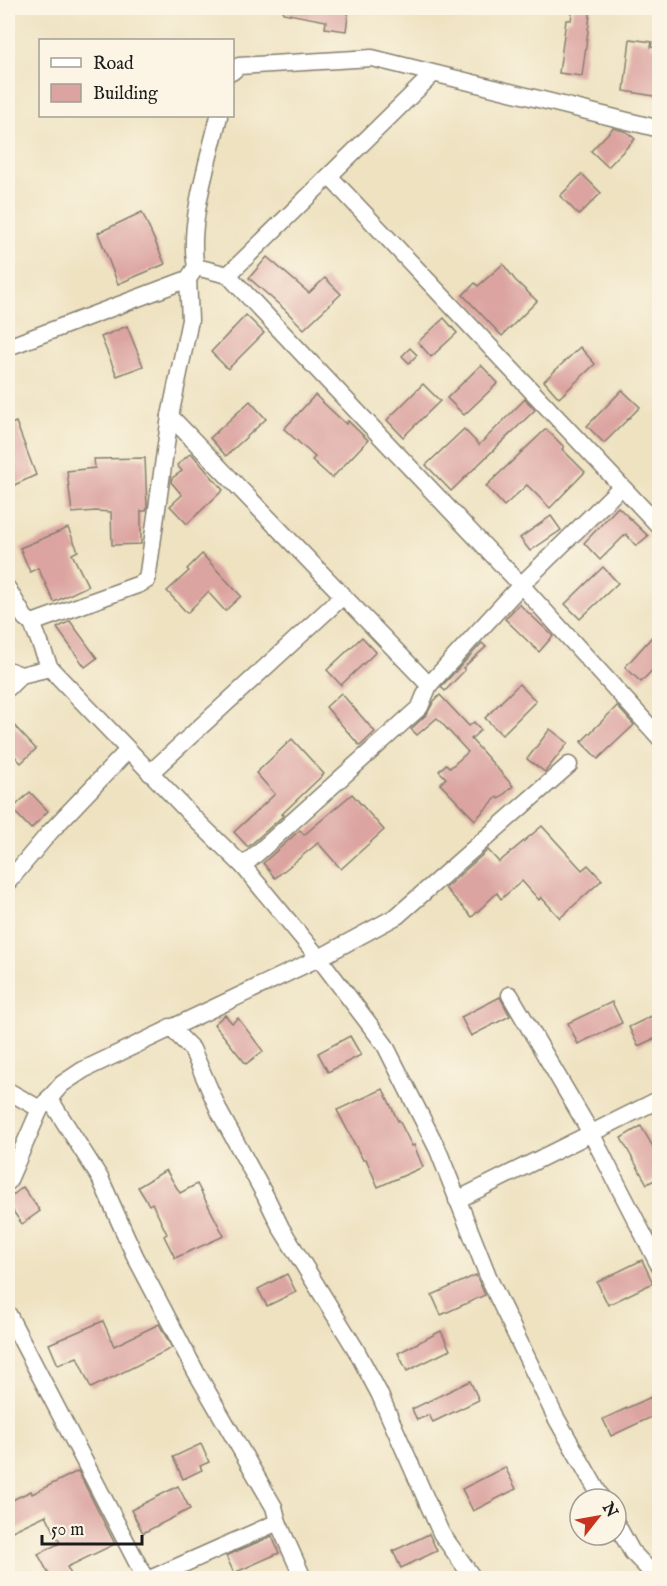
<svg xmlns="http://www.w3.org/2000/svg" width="667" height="1586" font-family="'IM FELL English',serif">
<rect width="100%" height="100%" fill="#fcf5e5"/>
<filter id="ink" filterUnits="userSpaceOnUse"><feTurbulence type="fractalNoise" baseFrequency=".0167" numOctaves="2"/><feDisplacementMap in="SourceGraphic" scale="12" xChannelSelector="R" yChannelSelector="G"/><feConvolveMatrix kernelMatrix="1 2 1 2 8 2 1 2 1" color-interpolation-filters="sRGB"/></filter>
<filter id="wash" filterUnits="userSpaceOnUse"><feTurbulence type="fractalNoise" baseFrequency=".008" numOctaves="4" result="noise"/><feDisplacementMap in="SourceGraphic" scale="24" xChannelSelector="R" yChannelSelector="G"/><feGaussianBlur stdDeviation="1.35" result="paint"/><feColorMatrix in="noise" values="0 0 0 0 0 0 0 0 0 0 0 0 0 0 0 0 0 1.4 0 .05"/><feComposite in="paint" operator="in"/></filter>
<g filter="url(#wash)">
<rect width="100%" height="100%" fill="#eee2c1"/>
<g id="blocks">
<g fill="#dca4a1">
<polygon points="284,8 349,8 346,31 325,28 326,21 283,13"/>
<polygon points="573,8 591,8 582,76 559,73 566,20 571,20"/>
<polygon points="630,39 652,42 651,47 660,49 660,97 624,91"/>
<polygon points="613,128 627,132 635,139 608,167 591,151"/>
<polygon points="582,174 601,193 579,215 560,196"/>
<polygon points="142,212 165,264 118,284 98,233"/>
<polygon points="267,257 309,293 325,278 341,294 304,329 284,309 249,278"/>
<polygon points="503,264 515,280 537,301 502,336 463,295 475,283 478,286"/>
<polygon points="246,315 264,333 228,369 211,352"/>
<polygon points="444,318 457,333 431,357 418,342"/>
<polygon points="127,326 143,366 117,376 101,337"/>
<polygon points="580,347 595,364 559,398 544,381"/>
<polygon points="410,348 417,355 409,363 402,356"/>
<polygon points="481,365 498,383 464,415 447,398"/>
<polygon points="423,384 440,401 403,437 387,420"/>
<polygon points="622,390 640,407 604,443 587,426"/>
<polygon points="315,395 346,424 348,421 368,440 332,478 312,460 315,457 284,429"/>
<polygon points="525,399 535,410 451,491 426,465 464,429 479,445"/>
<polygon points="250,401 266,419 226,456 210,438"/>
<polygon points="16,422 36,475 8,488 8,425"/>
<polygon points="546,429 564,447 562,449 585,472 550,508 527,485 504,506 486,486"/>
<polygon points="191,453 223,490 187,524 170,506 182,495 171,482 172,478 182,471 177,465"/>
<polygon points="145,458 147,507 146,511 141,511 141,544 112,545 111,512 95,511 72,513 67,471 95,468 94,459"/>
<polygon points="618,507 648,536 636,546 626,534 600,560 584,543"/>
<polygon points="551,516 561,530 530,551 520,538"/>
<polygon points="68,528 78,551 72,554 88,586 54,602 38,568 30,572 20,548"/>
<polygon points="202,554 241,596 225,611 208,592 187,613 167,591 189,571 187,569"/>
<polygon points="603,567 618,583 580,619 565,604"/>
<polygon points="519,604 553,636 539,652 505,619"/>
<polygon points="70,621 97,658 85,667 57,628"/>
<polygon points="660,628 660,662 641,682 625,667"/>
<polygon points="362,637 376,652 341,685 327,670"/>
<polygon points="482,643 486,647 463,668 465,670 445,691 441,687"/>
<polygon points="519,684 536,701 502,735 485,718"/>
<polygon points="341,693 375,732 360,746 326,707"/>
<polygon points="440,695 469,726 474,722 481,730 471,739 513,786 499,799 497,797 475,820 440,784 446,778 439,771 446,764 450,768 468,752 437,718 417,735 411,729 427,714 434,701"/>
<polygon points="617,706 634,725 598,759 581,742"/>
<polygon points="8,719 36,749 21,763 8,749"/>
<polygon points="550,729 568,743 545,772 527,759"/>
<polygon points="292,739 324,774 282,814 284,815 248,847 234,832 275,794 256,773"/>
<polygon points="30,792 48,811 31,829 12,809"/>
<polygon points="352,794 384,830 341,869 318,843 275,878 263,863 300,830 304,835"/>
<polygon points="542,826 582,870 588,865 602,880 560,918 541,897 539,900 522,881 501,899 497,893 472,917 445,888 488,850 499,862"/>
<polygon points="500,997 510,1016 471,1036 461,1017"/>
<polygon points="612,1002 622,1023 578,1044 568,1023"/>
<polygon points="660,1012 660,1036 638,1046 629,1027"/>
<polygon points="225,1015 232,1023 238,1018 263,1051 246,1064 214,1024"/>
<polygon points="350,1036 361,1055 328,1072 318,1053"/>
<polygon points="383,1089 398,1121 399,1120 412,1146 414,1145 423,1167 378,1187 366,1159 363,1160 337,1110"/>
<polygon points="641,1126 660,1159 660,1177 647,1184 621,1138"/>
<polygon points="166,1170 180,1193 197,1184 224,1236 175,1258 164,1236 167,1234 152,1203 149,1205 138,1187"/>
<polygon points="23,1187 40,1211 22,1224 8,1204 8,1199"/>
<polygon points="642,1260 653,1283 608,1305 597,1282"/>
<polygon points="287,1274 296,1292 267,1306 258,1289"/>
<polygon points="476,1275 485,1295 441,1315 432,1295"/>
<polygon points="103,1321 114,1346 159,1324 172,1348 91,1388 77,1357 58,1365 49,1344"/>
<polygon points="441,1331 450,1350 407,1371 398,1353"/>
<polygon points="470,1381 479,1400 433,1422 429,1415 417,1420 412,1409"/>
<polygon points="660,1393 660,1413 611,1436 603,1419"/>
<polygon points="201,1444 209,1462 200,1466 202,1470 183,1479 173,1457"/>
<polygon points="505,1467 516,1489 473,1511 462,1489"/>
<polygon points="78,1471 115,1544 67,1567 73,1578 51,1578 38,1554 60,1543 46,1515 8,1533 8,1502 31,1491 32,1494"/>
<polygon points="178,1486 190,1509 143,1533 131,1510"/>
<polygon points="429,1534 437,1551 401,1568 393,1551"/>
<polygon points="272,1536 279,1553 234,1573 226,1556"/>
</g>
</g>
</g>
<g filter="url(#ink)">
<use href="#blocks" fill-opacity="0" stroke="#857f6e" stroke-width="1.5"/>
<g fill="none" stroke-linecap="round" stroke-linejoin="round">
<g stroke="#857f6e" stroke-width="19">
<g id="minor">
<polyline points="232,72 239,66 372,58 660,129"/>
<path d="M 219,116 C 209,159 187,225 196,267 L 228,275 L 521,585 L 660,738"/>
<polyline points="329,176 660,527"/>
<polyline points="228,275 433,74"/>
<polyline points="8,347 188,279 194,270"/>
<polyline points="170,416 429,685 420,707 243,866"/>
<polyline points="8,589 25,618 32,623 50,668 193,817 243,866 319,958 385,1045 438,1150 490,1281 555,1416 602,1499"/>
<polyline points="32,623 140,584 147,580 170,416 190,320 188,279"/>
<polyline points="8,670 21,675 50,668"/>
<polyline points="429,685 521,585 621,487"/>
<polyline points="8,688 21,675"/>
<polyline points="150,773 343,596"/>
<polyline points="8,882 50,832 128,750"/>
<polyline points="510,995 591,1133 660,1267"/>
<polyline points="170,1027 192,1049 220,1113 266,1197 281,1228 355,1348 379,1393 441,1533 473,1578"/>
<polyline points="8,1091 40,1109"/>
<polyline points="49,1098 100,1178 135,1256 196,1372 274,1507 278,1522 152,1578"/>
<polyline points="8,1182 40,1109 62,1084 83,1070 319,958 397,916 569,765"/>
<polyline points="457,1200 660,1099"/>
<polyline points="8,1314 145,1578"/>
<polyline points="278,1522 303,1578"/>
<polyline points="616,1523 632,1552 657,1578"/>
</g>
</g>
<use href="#minor" stroke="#fff" stroke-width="16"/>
</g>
</g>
<rect width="667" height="1586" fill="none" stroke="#fcf5e5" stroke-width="30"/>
<rect x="39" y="39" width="195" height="78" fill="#fcf5e5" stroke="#a29e95" stroke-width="1.5"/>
<rect x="51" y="58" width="30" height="9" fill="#ffffff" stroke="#a29e95" stroke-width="1.5"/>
<text x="93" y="69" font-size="18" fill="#1c1c1c">Road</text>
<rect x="51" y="84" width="30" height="18" fill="#dca4a1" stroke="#a29e95" stroke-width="1.5"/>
<text x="93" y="99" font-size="18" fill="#1c1c1c">Building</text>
<g transform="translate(598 1517) rotate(59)"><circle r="28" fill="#fcf5e5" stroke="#a29e95" stroke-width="1.5"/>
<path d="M0-4.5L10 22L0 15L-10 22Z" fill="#c8321e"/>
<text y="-9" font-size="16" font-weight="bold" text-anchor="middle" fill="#1c1c1c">N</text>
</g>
<path d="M42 1535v9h100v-9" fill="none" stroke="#1c1c1c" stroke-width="3"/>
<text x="51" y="1535" font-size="18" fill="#1c1c1c" stroke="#fcf5e5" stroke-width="4.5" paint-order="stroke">50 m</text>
</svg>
